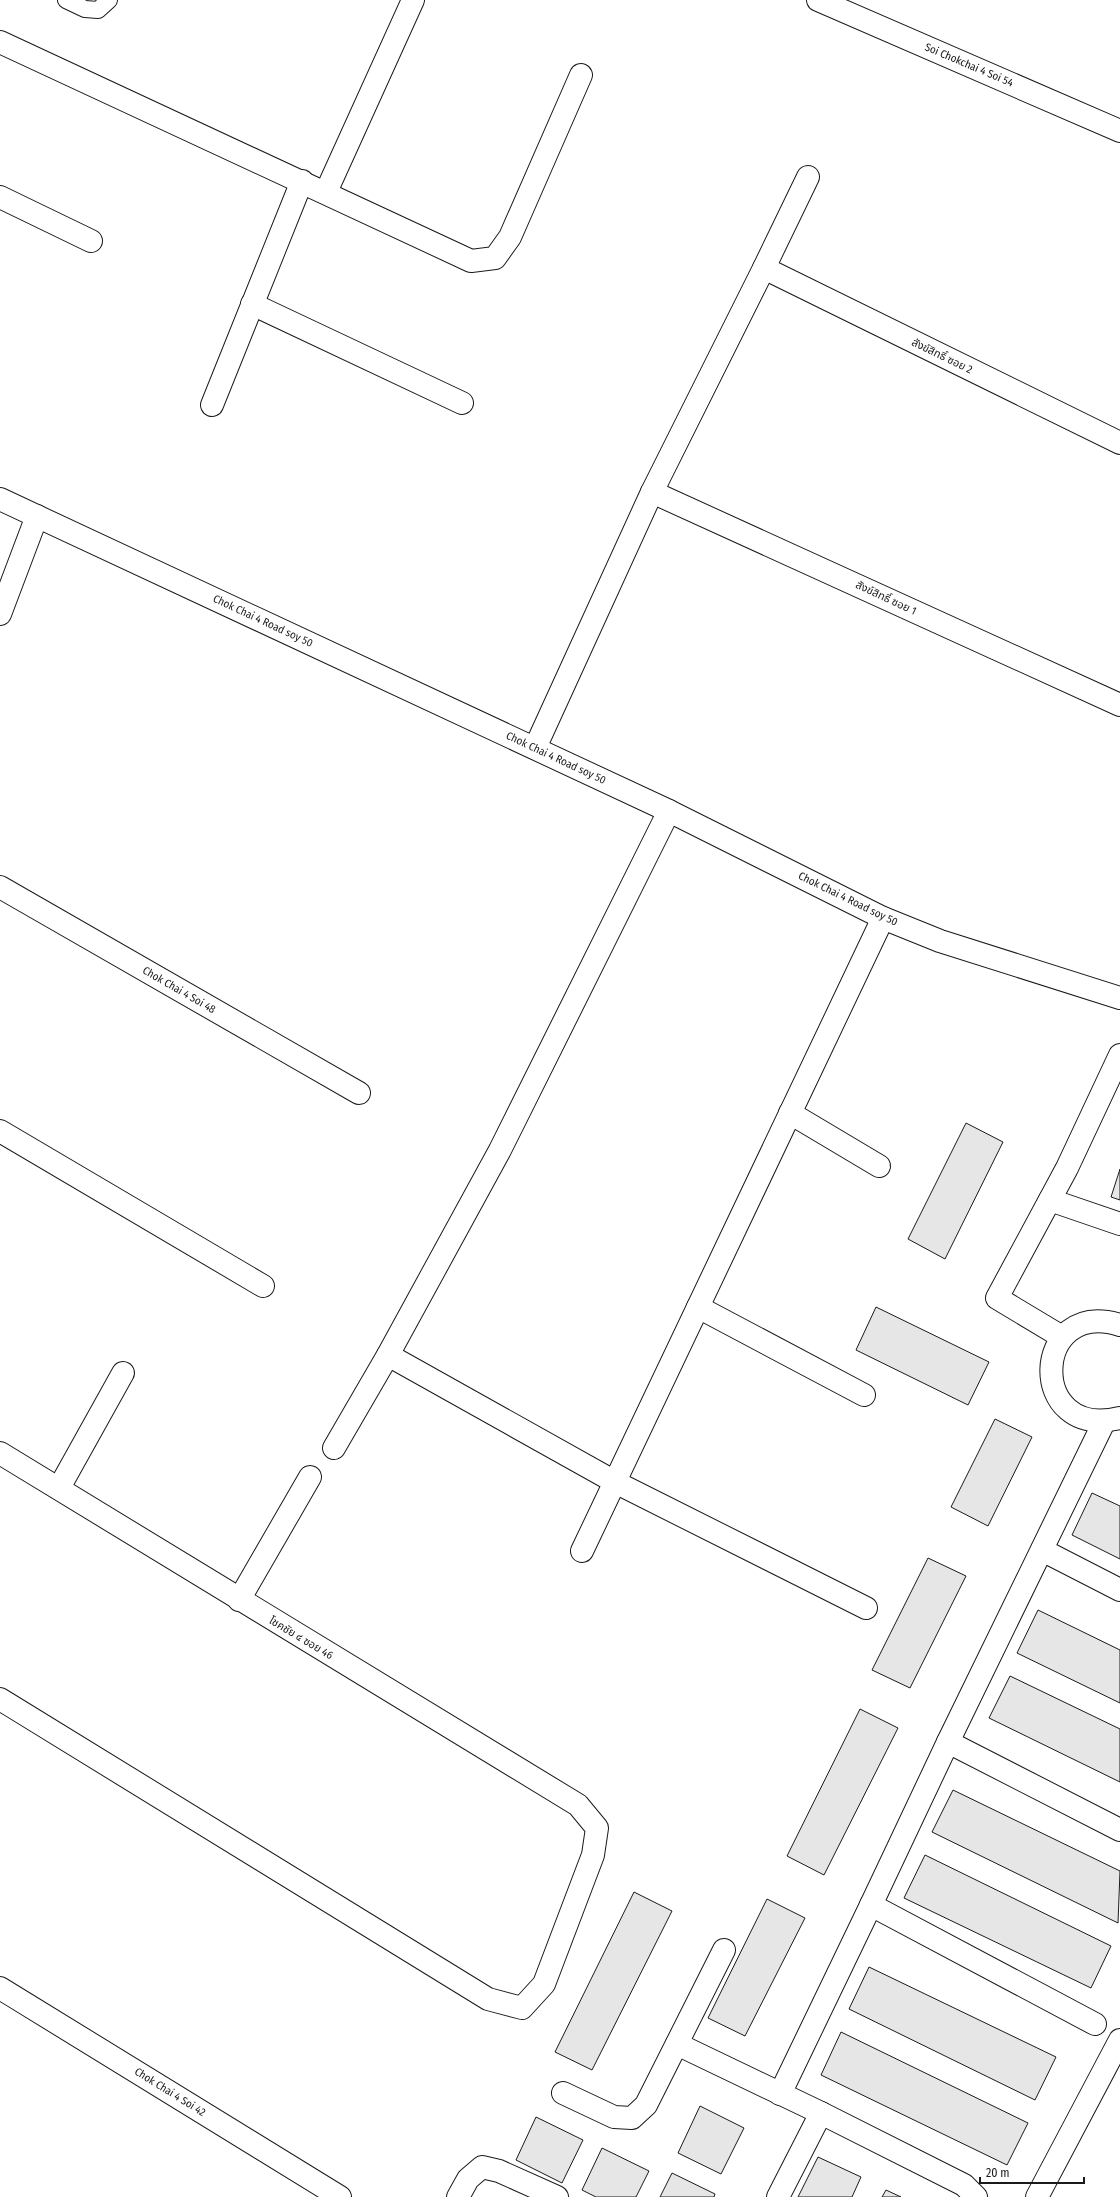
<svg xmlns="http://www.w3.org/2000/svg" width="1120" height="2197" font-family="'Fira Sans Condensed','Noto Sans Thai',sans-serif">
<rect width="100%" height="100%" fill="#fff"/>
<g fill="#e6e6e6" stroke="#1a1a1a">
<polygon points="966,1123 1003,1142 945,1259 908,1239"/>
<polygon points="1120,1169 1120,1200 1111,1197"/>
<polygon points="876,1307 989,1362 968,1405 856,1350"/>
<polygon points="995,1419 1032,1437 988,1526 951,1507"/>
<polygon points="1092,1493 1120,1506 1120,1559 1072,1535"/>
<polygon points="928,1558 966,1576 910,1688 872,1670"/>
<polygon points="1038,1610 1120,1650 1120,1703 1017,1653"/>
<polygon points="1010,1676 1120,1729 1120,1782 989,1718"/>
<polygon points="860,1709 898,1728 824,1875 787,1856"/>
<polygon points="953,1790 1120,1871 1118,1923 932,1832"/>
<polygon points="925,1855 1111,1946 1091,1988 904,1898"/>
<polygon points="634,1892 672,1911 592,2070 555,2052"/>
<polygon points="767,1899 805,1918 745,2036 708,2018"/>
<polygon points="869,1967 1056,2057 1035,2100 849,2009"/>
<polygon points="841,2032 1028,2123 1007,2165 821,2075"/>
<polygon points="700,2106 744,2128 721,2174 678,2153"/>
<polygon points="536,2117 583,2140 562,2183 516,2160"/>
<polygon points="602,2148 649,2171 636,2197 596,2197 582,2190"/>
<polygon points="818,2157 861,2177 852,2197 798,2197"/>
<polygon points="672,2173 715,2194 714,2197 660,2197"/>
<polygon points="886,2190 901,2197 882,2197"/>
</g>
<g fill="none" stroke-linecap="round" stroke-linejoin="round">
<g stroke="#1a1a1a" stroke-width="18">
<polyline id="service" points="66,0 85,9 98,10 109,0"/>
</g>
<g stroke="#1a1a1a" stroke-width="24">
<g id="minor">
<polyline points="0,42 471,261 495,258 510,237 581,75"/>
<polyline points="326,192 413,0"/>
<polyline points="0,197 91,241"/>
<polyline points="764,268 1120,443"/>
<polyline points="252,304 462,403"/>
<polyline points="212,405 302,181"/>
<polyline points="652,492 1120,705"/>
<polyline points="0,499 669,811 883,918 940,941 1120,998"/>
<polyline points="0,614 37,516"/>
<polyline points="535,748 652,492 764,268 808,177"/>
<polyline points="0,887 359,1093"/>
<polyline points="790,1113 879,1166"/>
<polyline points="0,1131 263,1286"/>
<polyline points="1050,1200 1120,1224"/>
<polyline points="698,1307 864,1395"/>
<path d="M 1120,1325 C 1031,1297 1026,1441 1120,1418"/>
<polyline points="1062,1337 997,1298 1067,1168 1120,1055"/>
<polyline points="388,1355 615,1482 866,1608"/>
<polyline points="334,1448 388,1355 500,1150 669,811"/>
<polyline points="0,1453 578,1805 597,1828 593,1855 544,1984 522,2008 488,1999 0,1699"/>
<polyline points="59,1488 123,1373"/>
<polyline points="1042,1550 1120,1590"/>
<polyline points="582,1551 883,918"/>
<polyline points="239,1600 310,1477"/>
<polyline points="948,1742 1120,1830"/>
<polyline points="871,1905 1095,2024"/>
<polyline points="0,1988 340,2197"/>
<polyline points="677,2044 821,2113 964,2185 976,2197"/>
<polyline points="563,2093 614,2117 632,2118 646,2105 724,1950"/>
<polyline points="780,2094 871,1905 948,1742 1104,1422"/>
<polyline points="458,2197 468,2179 482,2167 499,2171 557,2197"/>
<polyline points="778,2197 821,2113"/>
<polyline points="1037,2197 1120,2040"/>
</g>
</g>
<g stroke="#1a1a1a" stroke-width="24">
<polyline id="tertiary" points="818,0 1120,131"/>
</g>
<use href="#service" stroke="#fff" stroke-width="16"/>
<use href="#minor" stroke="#fff" stroke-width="22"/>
<use href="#tertiary" stroke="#fff" stroke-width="22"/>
</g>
<g text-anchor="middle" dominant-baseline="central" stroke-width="3" stroke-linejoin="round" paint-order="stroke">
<g font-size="11" fill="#1a1a1a" stroke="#fff">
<text transform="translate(969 65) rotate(23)">Soi Chokchai 4 Soi 54</text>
<text transform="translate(942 356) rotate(26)">สังข์สิทธิ์ ซอย 2</text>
<text transform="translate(886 598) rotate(25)">สังข์สิทธิ์ ซอย 1</text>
<text transform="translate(263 621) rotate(25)">Chok Chai 4 Road soy 50</text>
<text transform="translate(556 758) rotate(25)">Chok Chai 4 Road soy 50</text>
<text transform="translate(848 899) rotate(26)">Chok Chai 4 Road soy 50</text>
<text transform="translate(179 990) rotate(30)">Chok Chai 4 Soi 48</text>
<text transform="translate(301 1638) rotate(31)">โชคชัย ๔ ซอย 46</text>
<text transform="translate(170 2092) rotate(32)">Chok Chai 4 Soi 42</text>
</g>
</g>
<path d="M980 2177v6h104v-6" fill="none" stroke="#1a1a1a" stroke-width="2"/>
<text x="986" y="2177" font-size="12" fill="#1a1a1a" stroke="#ffffff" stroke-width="3" paint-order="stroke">20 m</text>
</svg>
